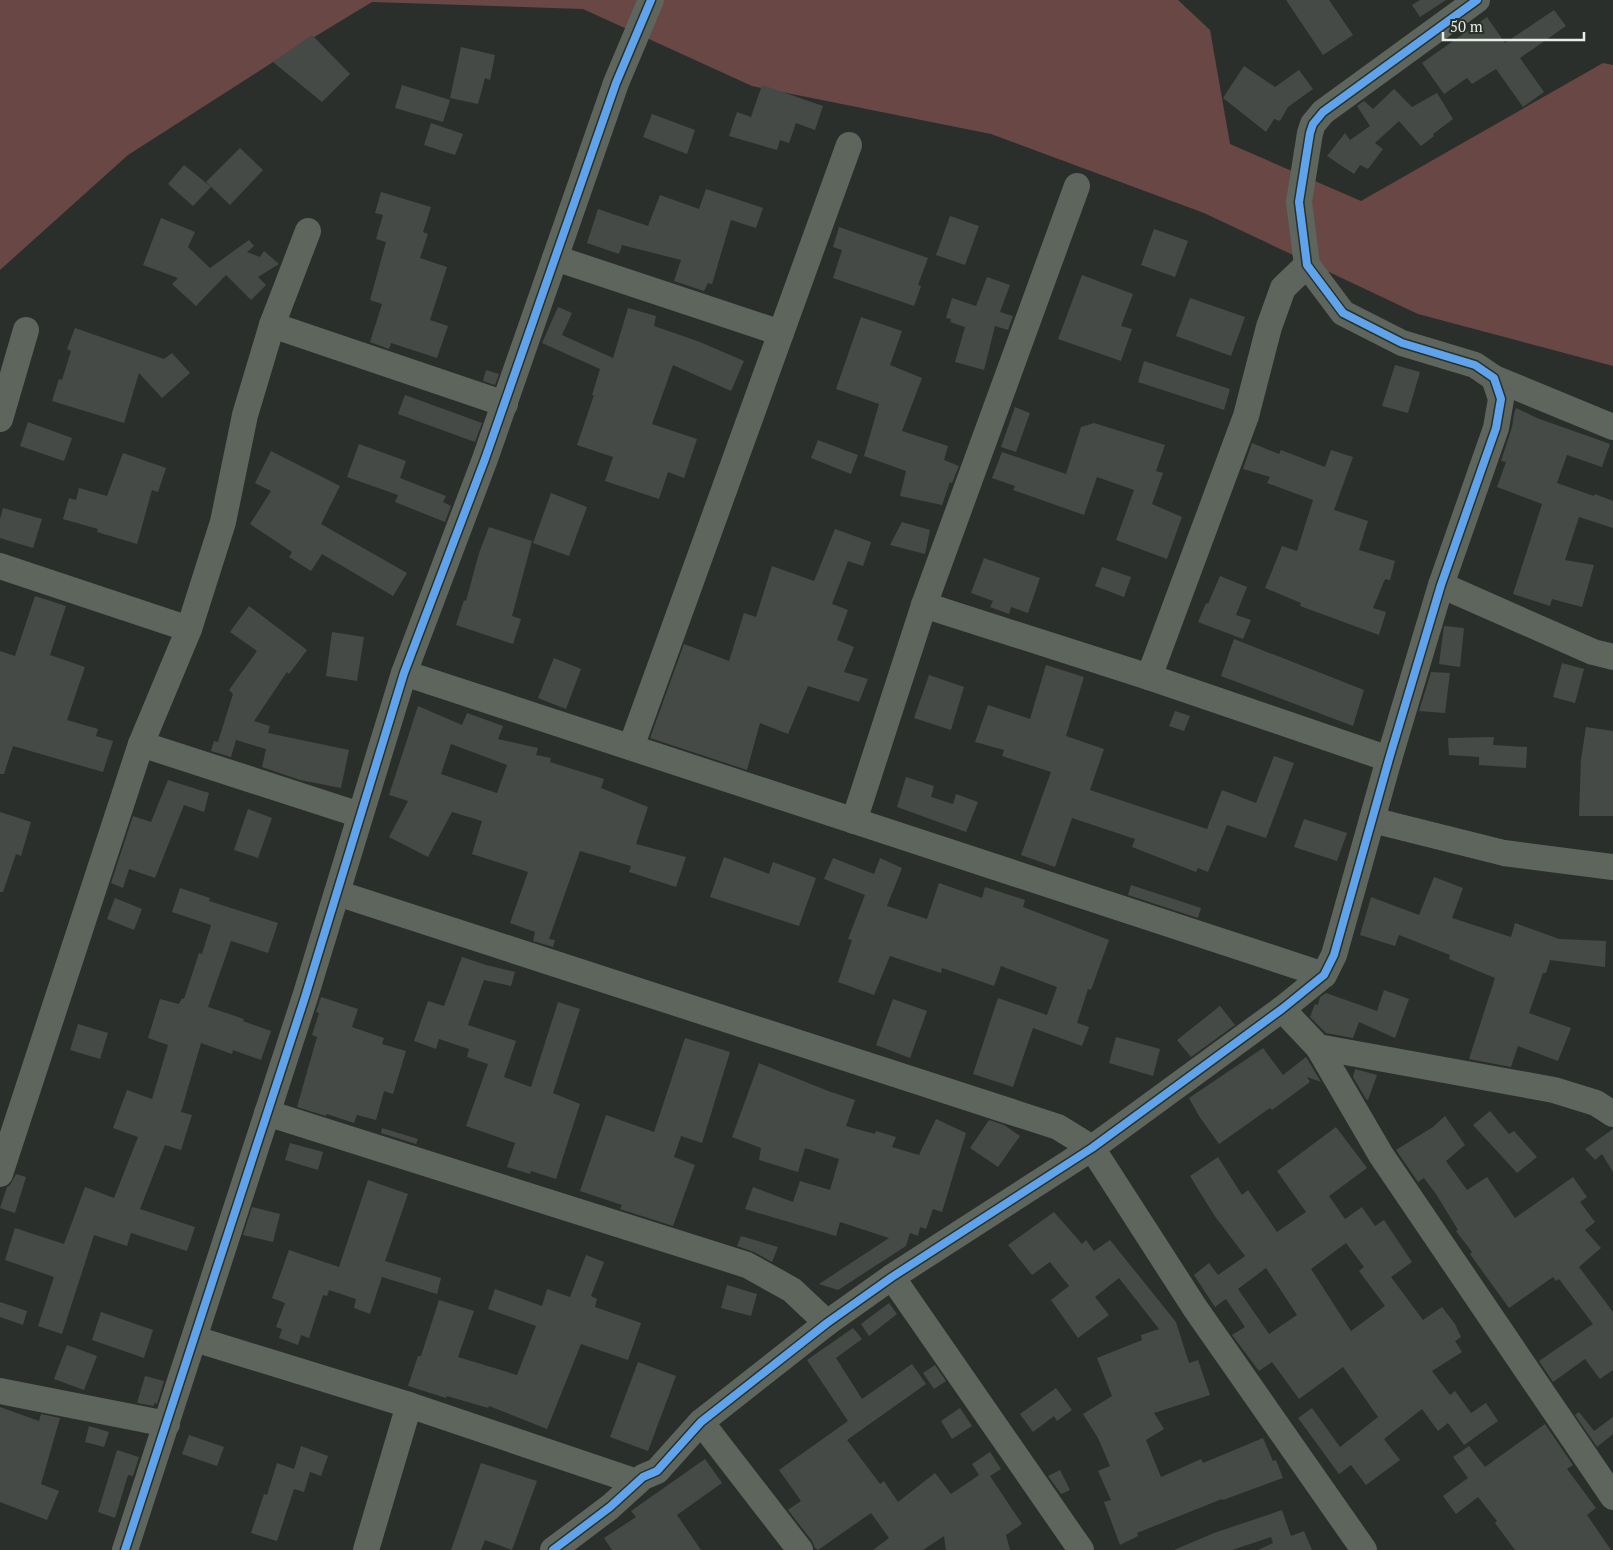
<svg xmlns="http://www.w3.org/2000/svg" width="1613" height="1550" font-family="'PT Serif',serif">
<rect width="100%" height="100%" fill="#2b2f2b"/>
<polygon fill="#694745" points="0,0 1178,0 1210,30 1230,144 1361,201 1603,63 1613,65 1613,366 1418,314 1204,213 991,134 752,86 583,9 372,2 273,62 128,155 0,270"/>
<g fill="#464a46" fill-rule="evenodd">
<polygon points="1286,0 1329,0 1353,35 1323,55"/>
<polygon points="1420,0 1446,0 1420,17 1412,5"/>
<polygon points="1554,10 1566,26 1520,58 1544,92 1523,107 1496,69 1472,84 1467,78 1444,94 1422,63 1487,17 1505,43"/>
<polygon points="312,35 350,74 322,102 273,62"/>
<polygon points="461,47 495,55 490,80 485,78 478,104 450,98"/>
<polygon points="1244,66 1275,87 1299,70 1313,89 1288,107 1280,121 1274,119 1266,132 1223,98"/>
<polygon points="402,85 450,100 443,122 395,108"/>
<polygon points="762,85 823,106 815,130 796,123 789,143 780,140 777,150 729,136 737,112 751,117"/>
<polygon points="1394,89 1412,107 1437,93 1453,119 1433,134 1434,136 1421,146 1399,121 1375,143 1383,149 1368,169 1360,165 1354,174 1327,156 1345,133 1350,140 1370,126 1357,106 1364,101 1373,109"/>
<polygon points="652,114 695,130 687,154 643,137"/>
<polygon points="431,123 463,134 455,155 424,145"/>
<polygon points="240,148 263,170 230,205 206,182"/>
<polygon points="184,165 211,187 193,206 168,184"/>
<polygon points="706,189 763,208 756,228 731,220 712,284 708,283 704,291 674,281 681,260 622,245 619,254 587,243 598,209 648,226 660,195 699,209"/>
<polygon points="381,192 431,207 423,232 428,234 420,258 447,267 430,320 448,326 437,358 391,343 389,349 370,342 382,304 370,300 386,242 376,239 383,215 375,213"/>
<polygon points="950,216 979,226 965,265 936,255"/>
<polygon points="161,218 195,232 188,247 210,268 249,240 254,246 247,252 260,257 264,251 279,264 258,277 266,285 251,300 226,275 196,306 172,284 178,278 143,265"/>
<polygon points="839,227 928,258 918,285 921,286 914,306 833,278 842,250 833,247"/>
<polygon points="1154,229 1188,241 1175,277 1141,265"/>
<polygon points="1082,275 1133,294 1121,326 1132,329 1121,361 1058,339"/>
<polygon points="987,277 1010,285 1000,312 1013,316 1008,330 995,326 984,370 955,362 965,327 950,322 951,319 946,318 952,298 976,306"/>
<polygon points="1190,298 1245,317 1231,356 1176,336"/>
<polygon points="558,307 572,313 562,335 613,358 628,308 656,316 654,326 700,342 744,361 731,391 673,365 652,424 697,439 684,478 668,472 659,499 605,481 613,457 577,445 594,395 592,395 600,369 542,343"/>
<polygon points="861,317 902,331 890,365 922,378 902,431 948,446 944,460 959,466 952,483 950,482 942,505 900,496 906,471 864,456 879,404 836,389"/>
<polygon points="75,328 164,359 172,353 190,373 162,398 139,373 124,423 52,401 59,379 62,380 71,351 67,349"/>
<polygon points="1144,361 1230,389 1224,410 1138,382"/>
<polygon points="1395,365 1420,372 1408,413 1382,406"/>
<polygon points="486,370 499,374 495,385 483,381"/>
<polygon points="405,395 482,423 475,442 398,414"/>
<polygon points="1015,407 1030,413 1016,452 1001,447"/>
<polygon points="1516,408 1537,418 1610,444 1602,467 1567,455 1557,483 1594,496 1595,494 1613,501 1613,528 1579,517 1565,560 1594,565 1582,607 1552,599 1550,606 1513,594 1542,504 1497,487 1506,462 1501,461 1512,427 1514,414"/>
<polygon points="28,422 72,438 64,461 20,446"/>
<polygon points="1094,423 1165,445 1156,471 1163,473 1152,504 1182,517 1167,559 1116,540 1134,490 1097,477 1084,515 1013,490 1015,486 992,478 1002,452 1066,474 1081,427"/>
<polygon points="818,440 858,455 851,474 811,458"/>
<polygon points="1252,443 1279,454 1281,450 1325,467 1331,450 1353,457 1334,510 1368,521 1359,550 1395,561 1390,580 1385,579 1373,608 1386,612 1379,635 1300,606 1301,603 1265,588 1282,546 1297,551 1313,500 1267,483 1270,477 1243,469"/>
<polygon points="359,444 406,461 400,478 446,496 443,502 451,506 445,522 395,502 398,495 347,477"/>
<polygon points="271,451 340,486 321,524 407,573 393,596 322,554 311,571 289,557 292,552 250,524 271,491 255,483"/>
<polygon points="123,453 166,468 158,492 152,490 137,544 97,532 98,529 63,519 69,498 76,500 79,488 107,496"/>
<polygon points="551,493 587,507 569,556 533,543"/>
<polygon points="3,508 42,519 33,548 0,538 0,519"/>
<polygon points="902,522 930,530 925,554 890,545"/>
<polygon points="489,527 532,541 512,616 521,619 513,644 456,625 464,600 466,601 479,553"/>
<polygon points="835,529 871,542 863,566 848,561 832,604 848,610 837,640 854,647 844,672 868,679 859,702 808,686 788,734 760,723 747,770 650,738 684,644 729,661 744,613 756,617 772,566 814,581"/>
<polygon points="984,558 1040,578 1028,613 1011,607 1009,614 990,607 993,601 971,593"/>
<polygon points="1102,567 1131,577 1124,597 1095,586"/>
<polygon points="1220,576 1247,587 1236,615 1251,620 1243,639 1198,622 1206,603 1208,604"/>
<polygon points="35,596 66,606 50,655 85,667 67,720 98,729 96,736 113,741 103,772 13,746 4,774 0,774 0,651 15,656"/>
<polygon points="249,606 307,650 289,674 287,672 254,721 270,726 268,733 349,750 341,788 300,780 262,767 266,749 236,740 231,757 211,751 214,741 218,742 233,694 229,690 257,651 230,632"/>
<polygon points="1444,626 1464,628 1460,667 1439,664"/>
<polygon points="332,632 364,637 357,681 326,676"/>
<polygon points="1234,639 1364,690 1353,726 1221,676"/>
<polygon points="554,658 581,669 566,709 538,698"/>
<polygon points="1562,663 1584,669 1575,703 1553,697"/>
<polygon points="1046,665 1084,677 1066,736 1104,749 1090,790 1207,829 1222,790 1256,803 1274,756 1294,763 1266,838 1227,825 1208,872 1198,868 1196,872 1132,847 1135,839 1072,818 1055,867 1021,855 1051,772 1002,756 1004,750 975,742 988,705 1030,719"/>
<polygon points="1431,672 1450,673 1445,713 1419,711"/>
<polygon points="929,675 964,687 951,730 914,718"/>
<path d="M 418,706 L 462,725 L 467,713 L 503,726 L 498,739 L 538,748 L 536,755 L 551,758 L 550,762 L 604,779 L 601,788 L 648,807 L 636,844 L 686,857 L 676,887 L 629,872 L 631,866 L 580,851 L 549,939 L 555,940 L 553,947 L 533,941 L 535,932 L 510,923 L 528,872 L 472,854 L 482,821 L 452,812 L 428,857 L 389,837 L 408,801 L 389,795 ZM 451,744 L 507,765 L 497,793 L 441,774 Z"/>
<polygon points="1175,711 1190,716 1184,731 1169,726"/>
<polygon points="1586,727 1613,731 1613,816 1579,816 1581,759"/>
<polygon points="1494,737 1493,745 1527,747 1526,768 1479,765 1479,757 1449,755 1448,738"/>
<polygon points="906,777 934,786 931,797 953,804 956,794 978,802 966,832 897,807"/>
<polygon points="168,780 209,793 204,812 184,805 155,878 129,869 123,888 111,883 133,816 151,822"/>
<polygon points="248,809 272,818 258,858 234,850"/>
<polygon points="0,812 31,822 21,856 16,854 3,892 0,892"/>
<polygon points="1304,819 1347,833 1337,861 1294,847"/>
<polygon points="724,857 769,874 773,862 816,878 799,926 710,897"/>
<polygon points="833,858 874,874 880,858 902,868 887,906 927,919 939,883 982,898 985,887 1025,900 1023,907 1109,940 1091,990 1088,989 1077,1023 1089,1027 1082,1046 1033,1028 1013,1087 973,1074 998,998 1047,1015 1057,987 1001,966 994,986 942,968 941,973 890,956 874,995 838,982 852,940 848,939 865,895 824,879"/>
<polygon points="1434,877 1463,888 1452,918 1511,937 1515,923 1559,939 1606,941 1605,967 1550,960 1546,973 1543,973 1529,1013 1571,1028 1558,1061 1518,1046 1511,1067 1469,1059 1495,978 1449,959 1450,955 1399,935 1395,946 1360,935 1371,897 1419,915"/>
<polygon points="1131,885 1201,908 1198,918 1128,895"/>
<polygon points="180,888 210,898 209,901 278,923 268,953 231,941 208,1007 244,1019 243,1021 271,1031 261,1060 233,1050 232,1054 201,1043 181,1112 192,1115 181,1150 165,1145 140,1209 195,1227 187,1251 131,1233 127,1246 94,1235 62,1334 38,1326 54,1277 5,1260 15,1228 64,1244 85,1187 114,1198 138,1137 113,1128 127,1090 152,1099 168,1045 148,1038 160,999 179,1004 182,998 184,999 199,953 202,954 211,925 172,912"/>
<polygon points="115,898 142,909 134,930 107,919"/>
<polygon points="462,957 486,965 515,972 511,986 484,980 468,1025 516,1041 504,1077 531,1087 558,1002 580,1009 553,1093 580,1104 556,1179 531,1171 530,1174 507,1167 515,1143 466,1126 488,1064 467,1057 469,1049 439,1039 436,1049 414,1041 428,1001 444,1006"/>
<polygon points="1384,990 1409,999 1395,1038 1359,1022 1353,1038 1326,1033 1310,1017 1315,1004 1318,1005 1320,997 1326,993 1377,1011"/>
<polygon points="321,997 358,1009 352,1027 384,1038 382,1044 406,1051 393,1094 384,1091 376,1120 357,1115 354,1123 327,1114 326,1116 297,1107 317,1037 312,1035 319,1013 316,1012"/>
<polygon points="893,999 927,1011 910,1058 876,1045"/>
<polygon points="1220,1006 1235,1025 1191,1057 1177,1040"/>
<polygon points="78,1024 108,1033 100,1059 70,1050"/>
<polygon points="1116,1037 1160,1049 1153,1076 1109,1063"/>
<polygon points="685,1038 730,1052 702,1143 681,1136 674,1157 695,1165 673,1226 620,1209 622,1205 580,1191 606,1115 654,1132"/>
<polygon points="1263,1048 1283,1075 1306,1057 1321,1082 1307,1077 1310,1082 1272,1110 1270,1108 1219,1144 1199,1116 1189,1098"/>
<polygon points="759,1063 828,1091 855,1100 846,1126 875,1134 876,1131 896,1137 892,1147 919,1155 936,1119 966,1133 942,1212 933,1209 926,1229 920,1227 918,1236 910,1233 906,1246 838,1290 819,1284 889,1238 840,1222 836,1236 745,1209 753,1187 793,1202 800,1181 830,1190 839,1159 805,1148 798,1172 759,1160 761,1148 732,1137"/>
<polygon points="1355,1069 1377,1075 1368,1100 1366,1099 1353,1077"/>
<polygon points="1490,1111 1509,1134 1514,1131 1537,1157 1517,1173 1473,1125"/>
<polygon points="1445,1116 1465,1145 1446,1161 1467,1190 1487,1177 1515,1218 1573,1177 1587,1197 1580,1202 1595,1222 1585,1230 1601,1248 1579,1267 1613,1312 1613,1370 1600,1379 1585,1359 1553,1382 1539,1361 1593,1324 1559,1279 1556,1281 1553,1277 1509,1308 1470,1254 1472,1252 1456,1231 1458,1230 1436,1194 1424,1178 1418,1182 1396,1150 1433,1127"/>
<polygon points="989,1120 1004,1125 1020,1136 998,1167 970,1148"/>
<path d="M 1336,1127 L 1367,1168 L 1329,1196 L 1345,1219 L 1362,1207 L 1375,1226 L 1384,1220 L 1412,1262 L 1391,1277 L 1423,1320 L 1442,1307 L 1455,1324 L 1461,1337 L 1455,1341 L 1462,1352 L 1432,1371 L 1450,1395 L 1455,1391 L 1471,1413 L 1486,1403 L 1498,1421 L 1464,1445 L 1448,1423 L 1438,1431 L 1422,1409 L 1384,1439 L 1400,1460 L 1366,1485 L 1351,1465 L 1339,1474 L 1298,1418 L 1312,1408 L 1340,1447 L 1378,1417 L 1343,1367 L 1299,1399 L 1272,1362 L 1259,1371 L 1232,1335 L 1245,1327 L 1226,1299 L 1215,1307 L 1194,1275 L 1209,1263 L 1218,1275 L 1245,1256 L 1214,1215 L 1190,1176 L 1218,1157 L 1242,1195 L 1248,1190 L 1277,1232 L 1306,1212 L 1277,1171 ZM 1346,1243 L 1364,1267 L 1359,1271 L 1385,1306 L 1351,1331 L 1311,1269 ZM 1266,1268 L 1297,1315 L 1269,1334 L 1238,1289 Z"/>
<polygon points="382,1128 418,1139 416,1144 381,1133"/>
<polygon points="1613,1129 1613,1172 1602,1154 1595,1160 1585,1149"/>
<polygon points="290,1143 323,1152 318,1170 285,1160"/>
<polygon points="16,1174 26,1177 15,1213 0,1208 7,1187 10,1185"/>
<polygon points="368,1180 408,1194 385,1261 441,1278 437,1294 382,1277 370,1314 354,1308 356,1299 329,1290 327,1296 323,1295 309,1338 301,1335 298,1345 279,1338 282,1329 276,1327 285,1303 272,1298 289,1250 339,1267"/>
<polygon points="252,1207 280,1214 273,1242 243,1235"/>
<polygon points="1054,1212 1082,1244 1086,1240 1094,1251 1110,1240 1176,1322 1189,1363 1198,1360 1210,1395 1154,1413 1164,1429 1146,1440 1161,1477 1201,1459 1203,1463 1263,1438 1273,1461 1276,1460 1283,1478 1223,1500 1222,1499 1137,1533 1138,1536 1120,1545 1104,1502 1111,1500 1098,1471 1110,1466 1098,1438 1083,1414 1112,1396 1097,1358 1142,1340 1141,1335 1159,1329 1119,1278 1095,1297 1109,1315 1078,1338 1051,1300 1069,1286 1050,1262 1032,1275 1008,1245"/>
<polygon points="741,1236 778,1247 772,1262 754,1252 737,1246"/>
<polygon points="586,1255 604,1262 591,1296 597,1299 595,1307 641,1323 628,1360 581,1344 547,1429 489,1406 488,1408 447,1396 446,1398 408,1386 418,1356 421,1356 439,1300 474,1311 458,1357 517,1375 536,1326 488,1309 495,1289 542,1306 547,1289 570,1297"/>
<polygon points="727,1285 757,1294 751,1316 721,1308"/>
<polygon points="0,1302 27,1311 23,1325 0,1317"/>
<polygon points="889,1303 897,1314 869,1336 861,1324"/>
<polygon points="101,1312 153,1330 144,1358 92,1340"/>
<polygon points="853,1328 862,1339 836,1358 862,1399 912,1364 926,1384 847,1440 880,1484 884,1481 898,1502 935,1473 951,1494 979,1475 972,1464 990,1452 1001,1469 990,1476 1022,1524 1006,1535 1010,1550 946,1550 944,1536 923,1550 873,1550 889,1538 871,1513 818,1550 815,1548 812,1541 788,1510 801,1501 779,1470 848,1421 807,1360"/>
<polygon points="67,1345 97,1356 84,1390 54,1379"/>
<polygon points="638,1362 676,1376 648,1451 610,1437"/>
<polygon points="935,1365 946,1381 934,1389 923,1373"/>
<polygon points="145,1376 164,1381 157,1404 154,1403 154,1406 137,1403"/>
<polygon points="1056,1388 1072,1410 1057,1421 1054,1416 1033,1432 1020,1414"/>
<polygon points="0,1407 39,1421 41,1414 60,1418 41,1484 59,1491 47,1520 0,1502"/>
<polygon points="960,1408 972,1426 952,1439 941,1421"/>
<polygon points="1579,1412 1594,1431 1613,1417 1613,1434 1597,1447 1575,1415"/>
<polygon points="1545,1424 1573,1465 1567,1469 1596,1508 1587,1515 1611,1550 1515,1550 1495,1523 1497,1521 1478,1497 1456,1514 1443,1496 1468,1478 1453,1457 1469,1446 1485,1467"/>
<polygon points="89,1426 109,1432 104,1447 85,1442"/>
<polygon points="189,1435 224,1447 217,1466 182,1454"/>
<polygon points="301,1446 328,1456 321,1476 310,1472 304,1492 294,1489 277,1541 251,1533 264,1494 267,1495 277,1463 294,1469"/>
<polygon points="117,1450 139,1457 133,1476 128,1475 115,1518 98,1512"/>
<polygon points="705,1459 722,1483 677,1515 701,1550 612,1550 604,1538 636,1517 631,1511"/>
<polygon points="481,1463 537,1481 512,1550 485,1540 481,1550 451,1550"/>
<polygon points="1060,1470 1070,1490 1061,1494 1048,1476"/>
<polygon points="1282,1510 1291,1536 1304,1531 1312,1550 1258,1550 1273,1543 1271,1537 1232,1550 1174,1550 1214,1533"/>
</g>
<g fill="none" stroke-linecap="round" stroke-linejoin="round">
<g stroke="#5d655d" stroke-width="26">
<polyline points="555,258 781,333"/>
<polyline points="272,325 505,404"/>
<polyline points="1494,378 1613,427"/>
<polyline points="0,419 26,330"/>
<polyline points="0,566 189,629"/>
<polyline points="1441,585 1593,652 1613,657"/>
<polyline points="924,605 1149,677 1389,759"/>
<polyline points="404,673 1324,975"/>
<polyline points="1149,677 1246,416 1269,327 1283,288 1307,265"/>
<polyline points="141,744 360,815"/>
<polyline points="631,747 849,145"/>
<polyline points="1372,820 1504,853 1613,867"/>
<polyline points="854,821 924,605 1077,186"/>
<polyline points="337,893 1058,1127 1092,1148 1195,1308 1364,1550"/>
<polyline points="1282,1009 1318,1047 1554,1090 1596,1103 1613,1114"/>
<polyline points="1318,1047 1381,1155 1613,1497"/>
<polyline points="267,1113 747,1265 792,1290 827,1323"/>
<polyline points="0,1174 141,744 189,629 223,522 245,415 272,325 308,231"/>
<polyline points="892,1277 1081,1550"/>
<polyline points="195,1339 409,1405 637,1482"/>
<polyline points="0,1391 167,1424"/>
<polyline points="701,1422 800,1550"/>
<polyline points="125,1550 305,997 404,673 485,459 616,83 651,0"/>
<polyline points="366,1550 409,1405"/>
<polyline points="553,1550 610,1507 643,1477 657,1471 701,1422 827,1323 892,1277 1092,1148 1282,1009 1324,975 1334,955 1389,759 1441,585 1496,428 1501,399 1494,378 1475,365 1402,343 1343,313 1307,265 1299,202 1310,133 1313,124 1323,112 1477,0"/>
</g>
<g stroke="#293129" stroke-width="11">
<g id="cycleway">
<polyline points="125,1550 305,997 404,673 485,459 616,83 651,0"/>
<polyline points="553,1550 610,1507 643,1477 657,1471 701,1422 827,1323 892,1277 1092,1148 1282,1009 1324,975 1334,955 1389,759 1441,585 1496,428 1501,399 1494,378 1475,365 1402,343 1343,313 1307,265 1299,202 1310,133 1313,124 1323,112 1477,0"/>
</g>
</g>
<use href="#cycleway" stroke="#60a3ed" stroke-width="8"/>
</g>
<path d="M1443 32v8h141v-8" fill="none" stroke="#e7ede7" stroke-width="2.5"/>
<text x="1450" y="32" font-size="15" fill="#e7ede7" stroke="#293129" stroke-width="4" paint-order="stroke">50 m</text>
</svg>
